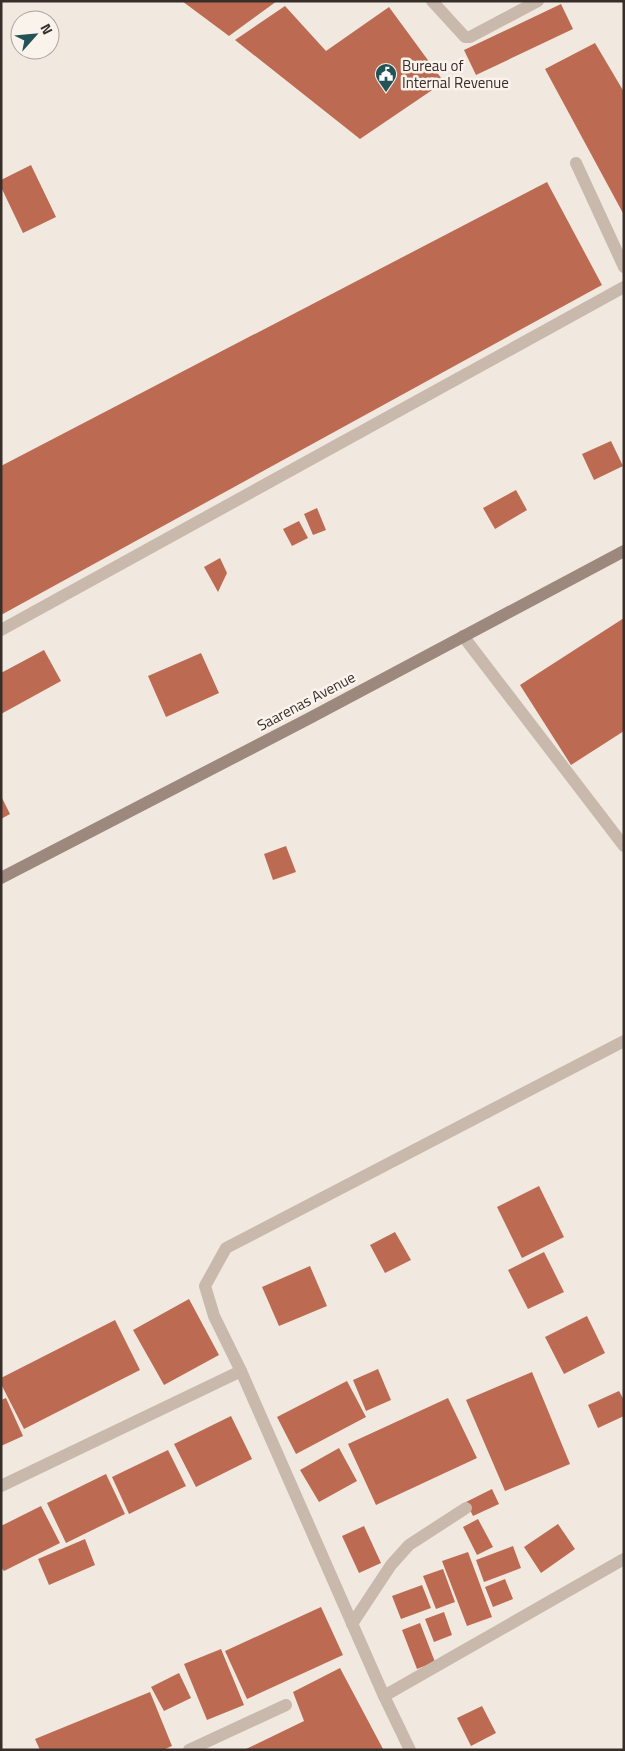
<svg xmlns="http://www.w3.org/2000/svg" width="625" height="1751" font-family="'Titillium Web',sans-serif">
<rect width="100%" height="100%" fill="#f1e8df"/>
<g fill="#bc6b52">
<polygon points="182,1 277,1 229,36"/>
<polygon points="561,4 573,29 476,75 464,50"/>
<polygon points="285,6 326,51 389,7 444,82 360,139 235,40"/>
<polygon points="595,43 624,92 624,215 545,69"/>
<polygon points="31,165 56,217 23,233 1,187 1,180"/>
<polygon points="547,182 602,285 1,615 1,466"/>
<polygon points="611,441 623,466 594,480 582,454"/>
<polygon points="516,490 527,510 495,529 483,508"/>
<polygon points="317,508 326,530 313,535 304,514"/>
<polygon points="299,521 308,538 292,546 283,529"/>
<polygon points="220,558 227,573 218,592 204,567"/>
<polygon points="624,618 624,731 571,765 520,685"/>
<polygon points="44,650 61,681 1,714 1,673"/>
<polygon points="201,653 219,693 166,717 148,676"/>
<polygon points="1,796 10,814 1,819"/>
<polygon points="286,846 296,872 273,880 264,854"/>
<polygon points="539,1186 564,1237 522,1258 497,1207"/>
<polygon points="395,1232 411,1260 385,1273 370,1245"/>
<polygon points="544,1252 564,1292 528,1309 508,1270"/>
<polygon points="310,1266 327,1306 279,1326 262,1287"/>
<polygon points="189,1299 219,1355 164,1385 133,1330"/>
<polygon points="587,1316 605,1353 564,1374 545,1337"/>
<polygon points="115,1320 140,1370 24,1429 1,1384 1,1378"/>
<polygon points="378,1369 391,1400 366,1411 353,1380"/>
<polygon points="532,1372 570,1464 505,1491 466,1400"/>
<polygon points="347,1381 366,1417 296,1454 277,1417"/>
<polygon points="619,1391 624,1400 624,1416 598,1428 588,1405"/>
<polygon points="6,1398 23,1436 1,1446 1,1400"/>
<polygon points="448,1398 477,1458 376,1505 348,1444"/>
<polygon points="231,1416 252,1459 196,1487 174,1444"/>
<polygon points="339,1448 357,1481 319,1502 300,1470"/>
<polygon points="168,1450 186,1486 129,1514 112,1477"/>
<polygon points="106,1474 125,1514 66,1543 47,1503"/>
<polygon points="492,1489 499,1504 473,1516 466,1502"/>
<polygon points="41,1506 60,1543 4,1571 1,1567 1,1526"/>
<polygon points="478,1519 493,1547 477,1555 463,1527"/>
<polygon points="558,1524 575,1549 541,1573 524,1547"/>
<polygon points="364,1526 381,1563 359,1573 342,1536"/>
<polygon points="85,1539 95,1565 49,1585 38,1559"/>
<polygon points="513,1546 521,1568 484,1582 476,1560"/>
<polygon points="468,1552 492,1617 467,1626 442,1561"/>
<polygon points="443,1569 455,1602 436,1609 423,1576"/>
<polygon points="505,1579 513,1599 493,1607 485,1587"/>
<polygon points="422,1585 431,1608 401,1619 392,1596"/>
<polygon points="321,1607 343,1655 247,1699 225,1651"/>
<polygon points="444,1612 452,1635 434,1642 425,1619"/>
<polygon points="420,1623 435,1662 417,1669 402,1630"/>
<polygon points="221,1649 244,1705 207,1720 184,1664"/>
<polygon points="340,1668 383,1749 244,1750 304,1721 293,1692"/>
<polygon points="179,1673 191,1698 164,1711 151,1687"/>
<polygon points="150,1692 172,1746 163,1750 40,1750 35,1739"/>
<polygon points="482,1706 496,1733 471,1746 457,1718"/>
</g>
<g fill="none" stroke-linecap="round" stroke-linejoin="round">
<g stroke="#c8b9ac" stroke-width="12">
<polyline points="432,1 465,37 470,37 538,1"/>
<polyline points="576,163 624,267"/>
<polyline points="1,630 624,287"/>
<polyline points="463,636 624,846"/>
<polyline points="352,1624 391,1565 409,1545 466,1508"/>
<polyline points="189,1750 286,1705"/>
</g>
<g stroke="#c8b9ac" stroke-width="12">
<polyline points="1,1486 241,1371"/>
<polyline points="384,1696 624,1559"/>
<polyline points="410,1750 384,1696 241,1371 214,1316 205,1286 226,1248 624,1041"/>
</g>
<polyline stroke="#9c887d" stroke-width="12" points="1,878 308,719 624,551"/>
</g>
<defs>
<g id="civic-pin" transform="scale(1.125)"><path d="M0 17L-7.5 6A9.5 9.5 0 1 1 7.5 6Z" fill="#235356" stroke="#f9f3ec"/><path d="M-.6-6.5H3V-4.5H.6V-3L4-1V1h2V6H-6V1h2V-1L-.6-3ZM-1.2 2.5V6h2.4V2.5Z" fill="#fff"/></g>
</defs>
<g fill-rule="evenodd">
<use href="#civic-pin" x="386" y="74"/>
</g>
<g text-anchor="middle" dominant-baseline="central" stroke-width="5" stroke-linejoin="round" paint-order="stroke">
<g font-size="15" fill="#372e2a" stroke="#f9f3ec" text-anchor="start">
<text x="402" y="65">Bureau of<tspan x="402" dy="17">Internal Revenue</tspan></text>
</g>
<g font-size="15" fill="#372e2a" stroke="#f9f3ec">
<text transform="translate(306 701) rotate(-28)">Saarenas Avenue</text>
</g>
</g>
<rect width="625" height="1751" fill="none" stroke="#372e2a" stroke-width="5"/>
<g transform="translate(35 35) rotate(63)"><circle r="24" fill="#f9f3ec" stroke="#aba49e"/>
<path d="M0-4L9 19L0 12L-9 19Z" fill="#235356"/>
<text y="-8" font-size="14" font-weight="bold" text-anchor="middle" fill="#372e2a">N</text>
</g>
</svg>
